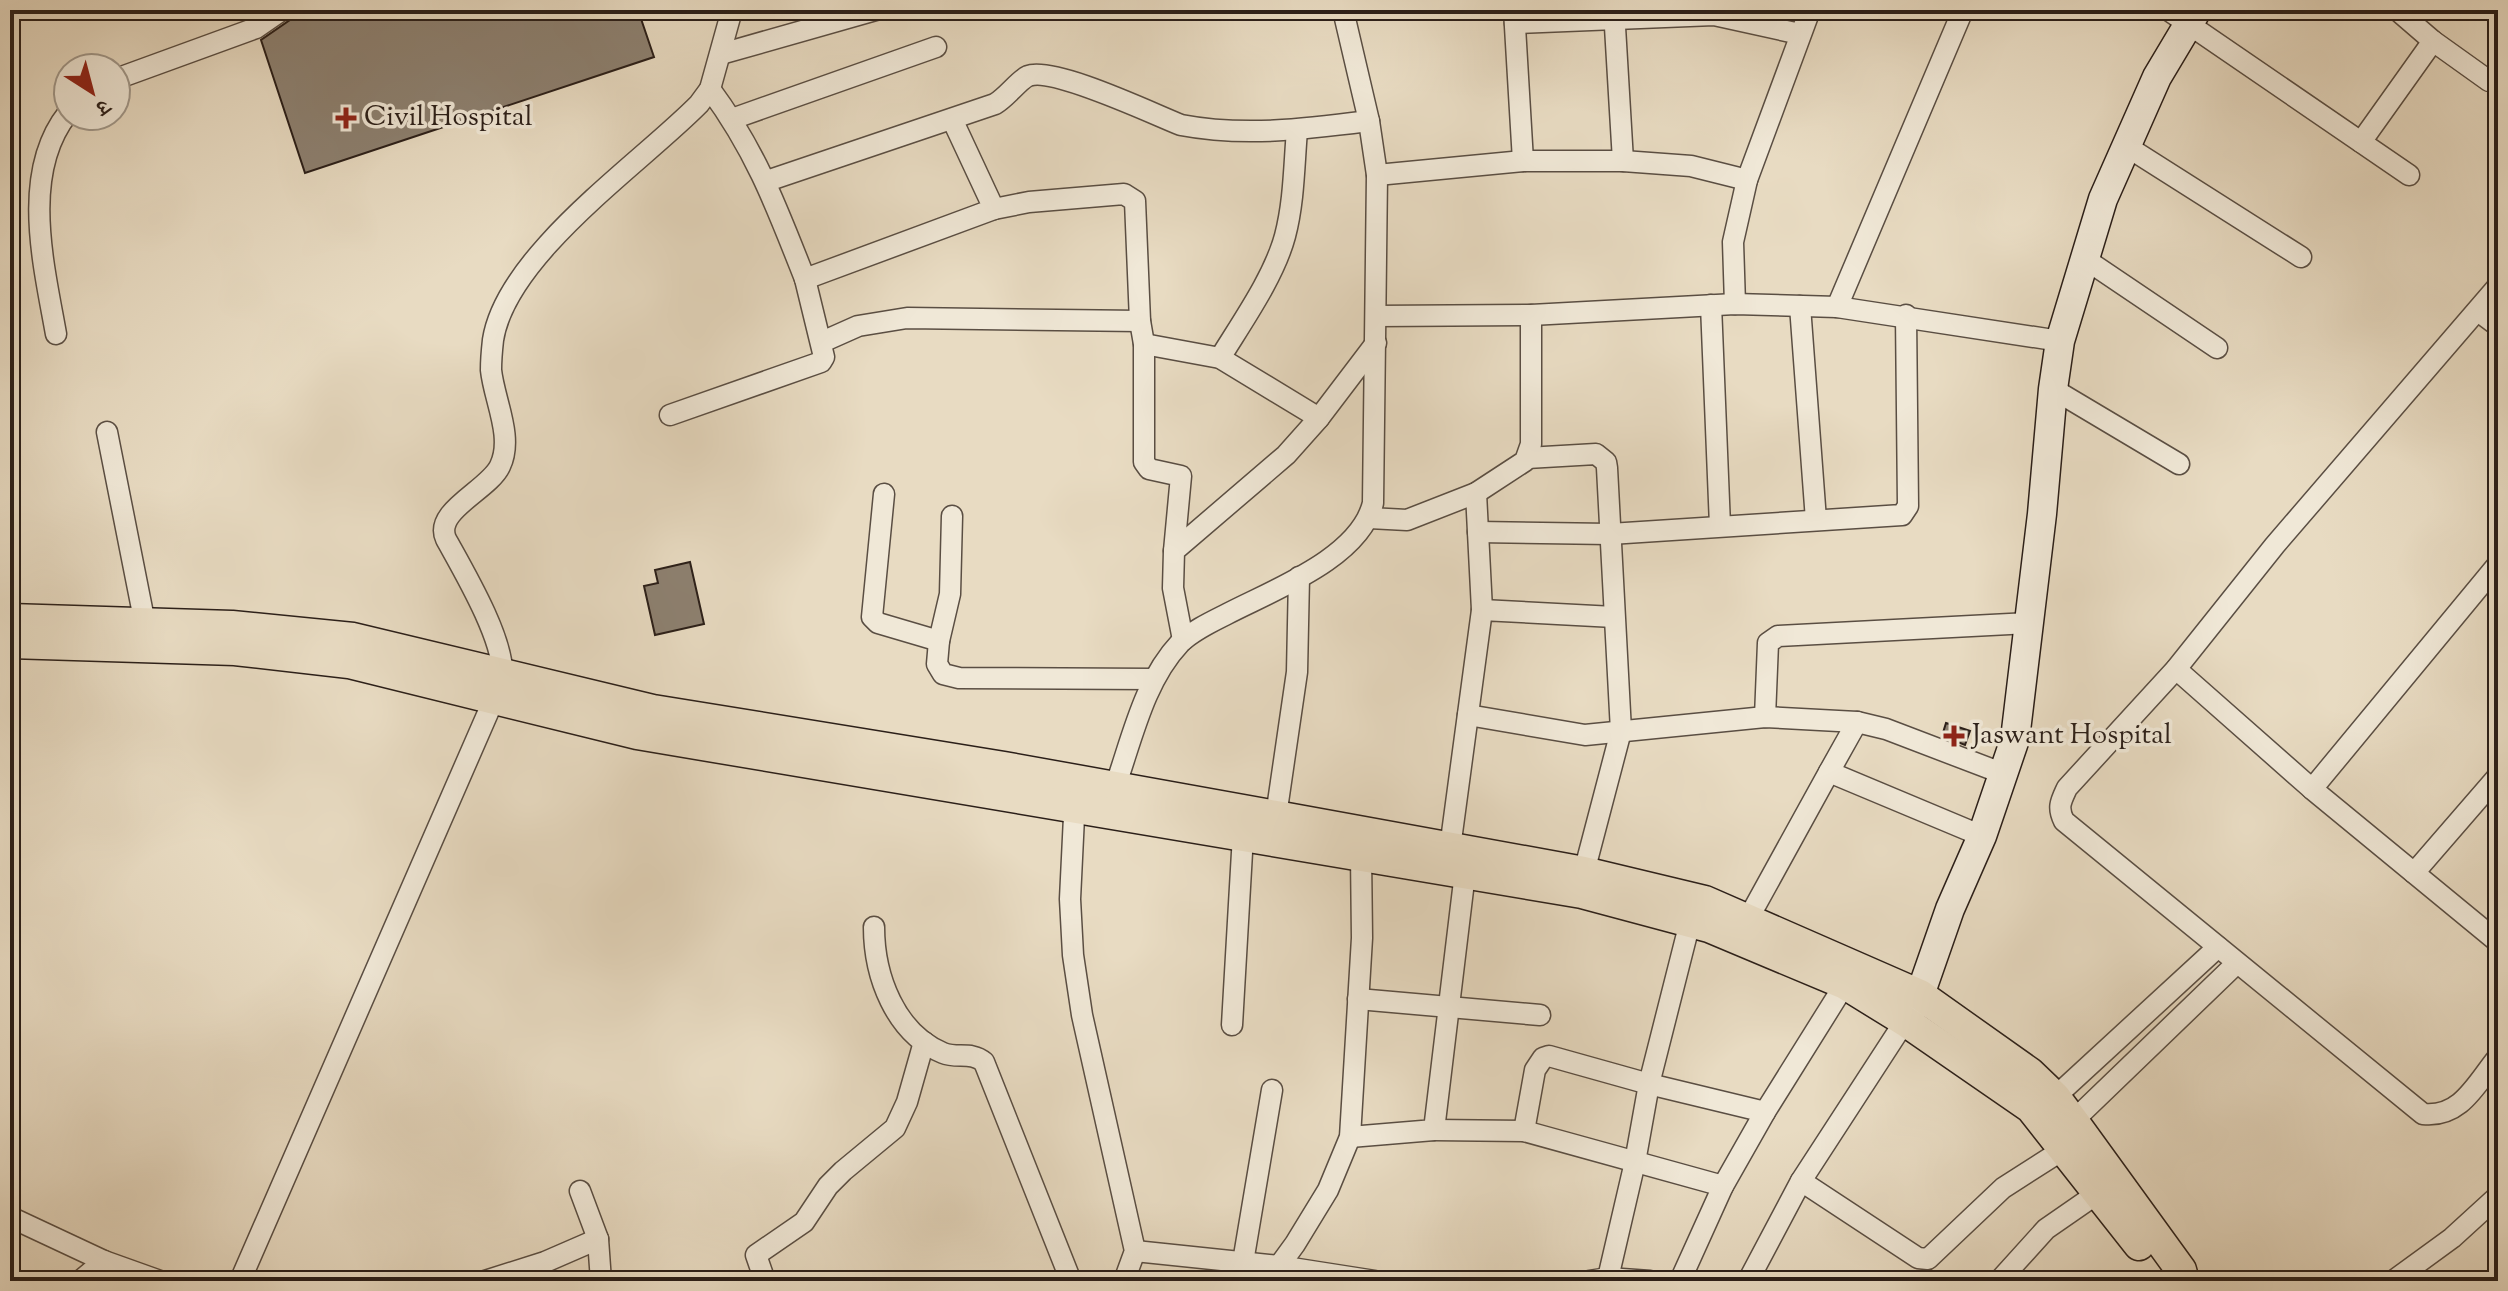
<svg xmlns="http://www.w3.org/2000/svg" width="2508" height="1291" font-family="'Sorts Mill Goudy','Noto Serif Devanagari',serif">
<rect width="100%" height="100%" fill="#e8dbc2"/>
<filter id="stains"><feTurbulence type="fractalNoise" baseFrequency=".0025" numOctaves="4"/><feColorMatrix values="0 0 0 0 .2 0 0 0 0 .09 0 0 0 0 .02 0 0 0 .5 -.17"/></filter>
<radialGradient id="worn" r=".72"><stop offset=".6" stop-color="#630" stop-opacity="0"/><stop offset="1" stop-color="#630" stop-opacity=".3"/></radialGradient>
<g fill="#8d8171" stroke="#2b1f19" stroke-width="2">
<polygon points="320,10 638,10 654,57 305,173 261,40 290,20"/>
<polygon points="690,562 704,624 655,635 644,586 658,583 655,570"/>
<polygon points="1946,723 1970,731 1965,745 1942,736"/>
</g>
<g fill="none" stroke-linecap="round" stroke-linejoin="round">
<g stroke="#5a4e43" stroke-width="23">
<g id="street">
<polyline points="1514,10 1523,161"/>
<polyline points="1614,10 1623,161"/>
<polyline points="2168,10 2409,175"/>
<polyline points="2397,10 2433,41 2489,81"/>
<polyline points="1515,23 1714,15 1800,34"/>
<polyline points="721,54 876,10"/>
<polyline points="116,79 256,28 282,10"/>
<path d="M 710,89 C 756,151 777,208 805,279"/>
<polyline points="732,119 936,47"/>
<polyline points="2361,142 2433,41"/>
<polyline points="2126,146 2301,257"/>
<polyline points="1377,175 1523,161 1623,161 1691,166 1747,180"/>
<path d="M 767,181 L 995,104 C 1007,97 1019,80 1028,76 C 1053,66 1153,114 1181,125 C 1244,137 1306,129 1369,121"/>
<polyline points="994,209 1029,202 1124,194 1135,201 1140,321 1144,344 1144,462 1149,469 1181,476 1174,551"/>
<polyline points="2085,259 2217,348"/>
<path d="M 2498,286 L 2275,545 L 2176,669 L 2067,788 C 2061,801 2057,807 2064,821 L 2423,1114 C 2461,1118 2476,1084 2498,1057"/>
<polyline points="1735,304 1733,242 1747,180 1810,10"/>
<polyline points="1711,305 1720,526"/>
<polyline points="1800,306 1816,520"/>
<polyline points="1837,307 1963,10"/>
<polyline points="2478,311 2498,326"/>
<polyline points="1376,316 1531,315 1735,304 1837,307 2060,341"/>
<path d="M 56,334 C 44,266 20,173 68,113"/>
<polyline points="822,342 858,326 907,318 1140,321"/>
<polyline points="1144,344 1220,358 1319,418"/>
<path d="M 1220,358 C 1242,322 1274,277 1285,236 C 1294,202 1294,166 1297,130"/>
<polyline points="2053,389 2179,464"/>
<polyline points="670,415 821,362 824,357 805,279 994,209 952,119"/>
<polyline points="107,432 145,624 144,632"/>
<polyline points="1527,458 1596,454 1606,462 1607,468 1621,731 1584,872"/>
<polyline points="1476,493 1482,610"/>
<polyline points="884,494 872,617 878,623 939,641"/>
<polyline points="952,516 950,594 939,641 937,664 943,674 959,678 1154,679"/>
<polyline points="1369,518 1407,520 1476,493 1525,461 1531,444 1531,315"/>
<polyline points="1478,532 1610,534 1902,515 1908,506 1906,315"/>
<polyline points="1183,640 1173,588 1174,551 1286,455 1319,418 1376,343"/>
<polyline points="2176,669 2312,789 2498,942"/>
<polyline points="1468,715 1585,735 1765,717 1857,722 1886,729 2004,774"/>
<polyline points="1765,717 1768,643 1778,636 2029,623"/>
<polyline points="1829,772 1857,722"/>
<polyline points="2312,789 2498,564"/>
<polyline points="1075,796 1070,899 1073,955 1082,1015 1135,1251 1124,1281"/>
<path d="M 1113,798 L 1115,787 C 1132,739 1144,681 1180,643 C 1192,631 1211,622 1227,614 C 1273,590 1360,558 1373,503 L 1377,175 L 1369,121 L 1343,10"/>
<polyline points="1276,816 1297,672 1299,577"/>
<polyline points="1450,848 1482,610 1614,617"/>
<polyline points="2414,873 2498,776"/>
<polyline points="1748,919 1829,772 1982,836"/>
<path d="M 874,927 C 874,976 895,1033 943,1053 C 957,1059 971,1051 984,1062 L 1071,1281"/>
<polyline points="1358,999 1540,1015"/>
<polyline points="1232,1025 1243,835"/>
<polyline points="2055,1097 2218,947"/>
<polyline points="2073,1121 2237,963"/>
<polyline points="1434,1130 1524,1131 1723,1186"/>
<polyline points="1524,1131 1535,1070 1543,1058 1549,1056 1649,1084 1765,1112"/>
<polyline points="1350,1137 1434,1130 1465,873"/>
<polyline points="1801,1181 1918,1258 1928,1259 2003,1188 2064,1149"/>
<polyline points="580,1191 598,1239 601,1281"/>
<polyline points="10,1217 104,1261 160,1281"/>
<polyline points="1135,1251 1279,1266 1375,1281"/>
<polyline points="1243,1262 1272,1090"/>
<polyline points="1279,1266 1295,1244 1328,1190 1350,1137 1362,938 1361,855"/>
<polyline points="1608,1278 1635,1162 1649,1084 1690,922"/>
<polyline points="80,1281 104,1261"/>
<path d="M 240,1281 L 494,699 C 497,691 502,682 502,674 C 504,639 463,570 446,539 C 433,511 489,490 500,466 C 514,437 494,400 491,370 C 491,361 492,349 493,340 C 506,255 640,164 699,104 L 710,89 L 732,10"/>
<polyline points="485,1281 545,1262 598,1239"/>
<polyline points="765,1281 756,1255 804,1222 828,1186 843,1171 895,1128 907,1102 924,1042"/>
<polyline points="1589,1281 1608,1278 1650,1281"/>
<polyline points="1680,1281 1723,1186 1765,1112 1845,984"/>
<polyline points="1748,1281 1801,1181 1905,1021"/>
<polyline points="1999,1281 2046,1229 2098,1193"/>
<polyline points="2393,1281 2452,1238 2498,1196"/>
</g>
</g>
<g stroke="#2b1f19" stroke-width="31">
<polyline id="secondary" points="1910,1014 1920,995 1950,909 1982,836 2015,739 2042,514 2053,389 2060,341 2103,199 2157,77 2197,10"/>
</g>
<g stroke="#2b1f19" stroke-width="33">
<g id="primary">
<polyline points="10,619 232,626 353,638 653,710 1004,767 1276,816 1584,872 1705,901 1920,995 2030,1073 2055,1097 2073,1121 2181,1270 2184,1281"/>
<polyline points="10,643 235,650 349,663 637,734 1582,893 1709,927 1845,984 1905,1021 2031,1108 2139,1245"/>
</g>
</g>
<use href="#street" stroke="#f0e8d7" stroke-width="20"/>
<use href="#secondary" stroke="#f0e8d7" stroke-width="28"/>
<use href="#primary" stroke="#e8dbc2" stroke-width="30"/>
</g>
<g fill="#8f2418" stroke="#f0e8d7" stroke-width="3">
<path d="M342 106h8v8h8v8h-8v8h-8v-8h-8v-8h8z"/>
<path d="M1950 724h8v8h8v8h-8v8h-8v-8h-8v-8h8z"/>
</g>
<g text-anchor="middle" dominant-baseline="central" stroke-width="7" stroke-linejoin="round" paint-order="stroke">
<g font-size="28" fill="#2b1f19" stroke="#f0e8d7" text-anchor="start">
<text x="364" y="118">Civil Hospital</text>
<text x="1972" y="736">Jaswant Hospital</text>
</g>
</g>
<rect width="2508" height="1291" fill="none" stroke="#e8dbc2" stroke-width="40"/>
<rect x="12" y="12" width="2484" height="1267" fill="none" stroke="#2b1f19" stroke-width="4"/>
<rect x="20" y="20" width="2468" height="1251" fill="none" stroke="#2b1f19" stroke-width="2"/>
<g transform="translate(92 92) rotate(144)"><circle r="38" fill="#f0e8d7" stroke="#a1988b" stroke-width="2"/>
<path d="M0-6L14 30L0 20L-14 30Z" fill="#8f2418"/>
<text y="-12" font-size="22" font-weight="bold" text-anchor="middle" fill="#2b1f19">उ</text>
</g>
<rect width="100%" height="100%" filter="url(#stains)"/>
<rect width="100%" height="100%" fill="url(#worn)"/>
</svg>
